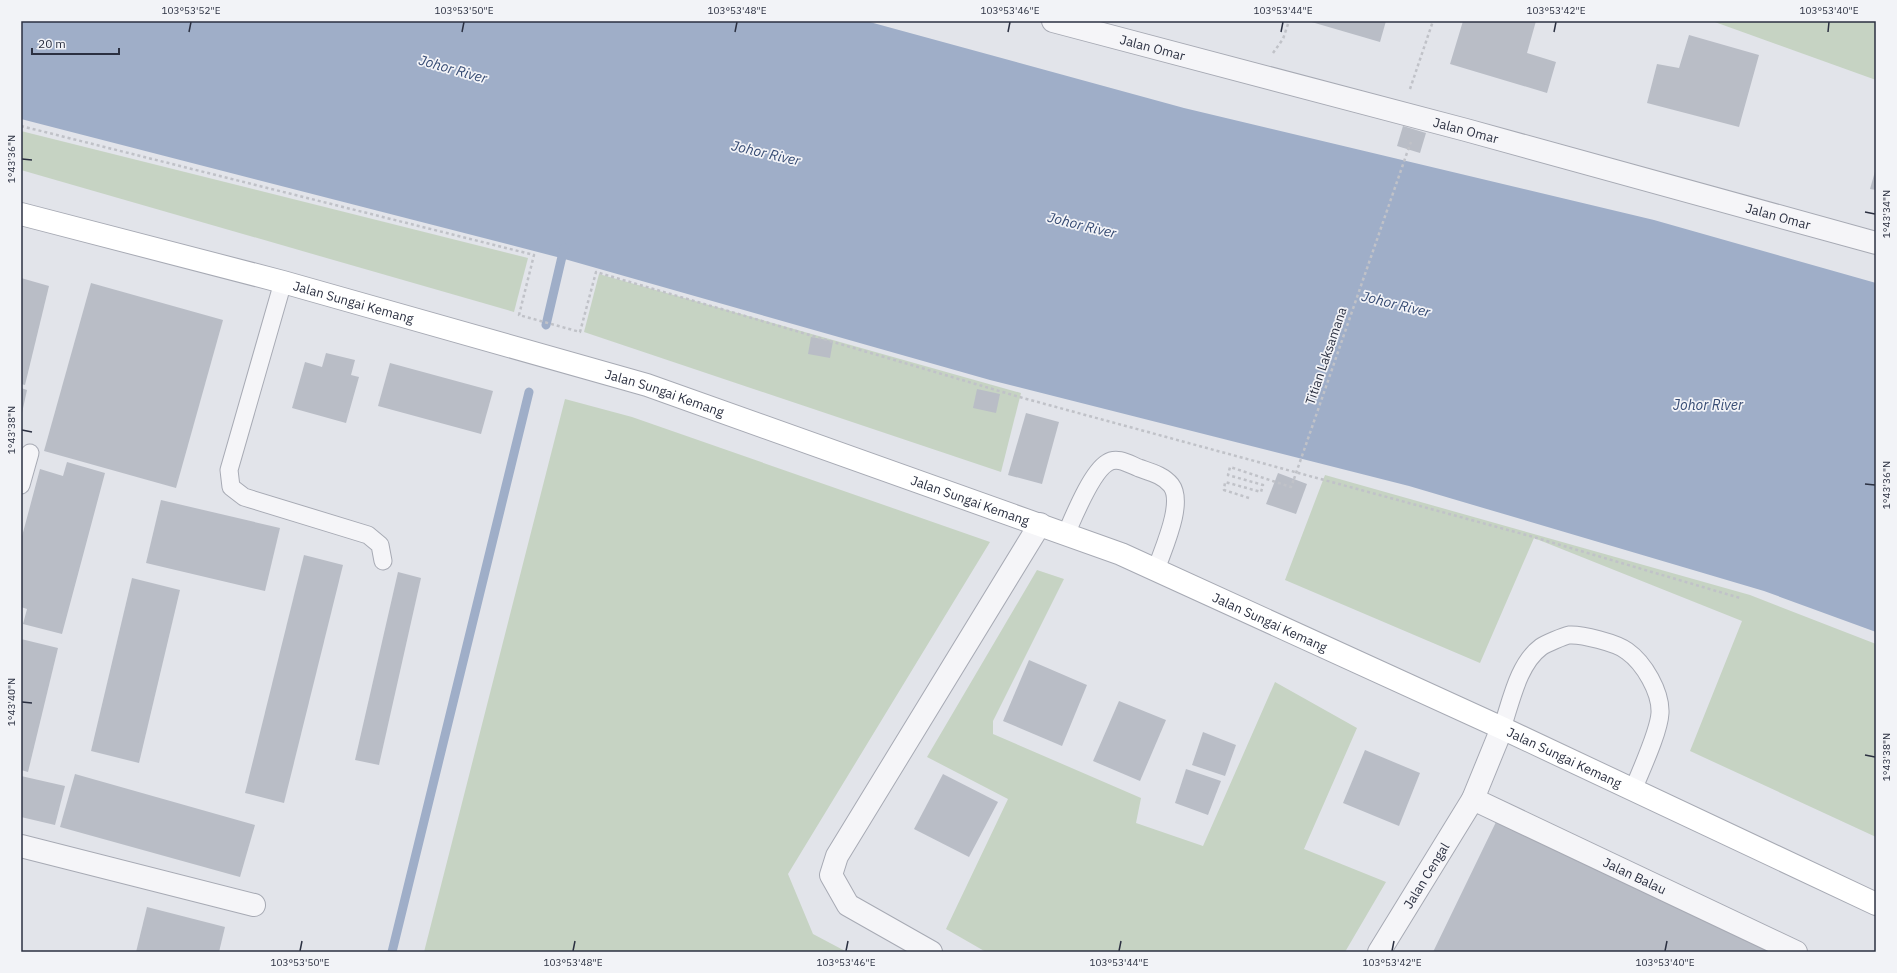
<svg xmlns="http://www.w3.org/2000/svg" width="1897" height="973" font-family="'IBM Plex Sans',sans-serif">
<rect width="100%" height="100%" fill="#e2e4ea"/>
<g fill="#c6d3c3">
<polygon points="1712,21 1876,21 1876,80"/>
<polygon points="21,131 528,258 514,312 21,170"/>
<polygon points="599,274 1021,393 1001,472 584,332"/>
<polygon points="565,399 632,417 990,542 788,874 813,934 847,952 424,952"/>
<polygon points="1325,475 1750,595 1876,644 1876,837 1690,751 1742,621 1534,538 1480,663 1285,580"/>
<polygon points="1037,570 1064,579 993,721 993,734 1141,798 1136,823 1203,846 1275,682 1357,728 1304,849 1386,882 1345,952 986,952 946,929 1008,799 927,757"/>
</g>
<polygon fill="#9faec8" points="21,21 866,21 1184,108 1654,220 1876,283 1876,632 1764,591 1409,486 990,380 561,258 21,119"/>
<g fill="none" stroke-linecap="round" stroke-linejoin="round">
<g stroke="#9faec8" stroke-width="9">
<polyline points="546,325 564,248"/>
<polyline points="392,952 529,392"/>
</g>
</g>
<g fill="#b9bdc6">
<polygon points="1308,21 1386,21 1380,42"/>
<polygon points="1463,21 1536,21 1527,53 1556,62 1547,93 1450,64"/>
<polygon points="1689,35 1759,55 1739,127 1647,103 1657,64 1679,68"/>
<polygon points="1403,126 1426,133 1420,153 1397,146"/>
<polygon points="1876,168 1876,190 1870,189"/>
<polygon points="21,278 49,286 25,385 21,384"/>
<polygon points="91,283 223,320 176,488 44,451"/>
<polygon points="811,337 833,341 830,358 808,354"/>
<polygon points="326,353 355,360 351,375 359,377 346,423 292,408 305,362 322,367"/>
<polygon points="390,363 493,391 481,434 378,406"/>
<polygon points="21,388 27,390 22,413 21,413"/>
<polygon points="977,389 1000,394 996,413 973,408"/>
<polygon points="1026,413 1059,422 1042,484 1008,475"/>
<polygon points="67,462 105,473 62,634 23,624 27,609 21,607 21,540 40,469 63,476"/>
<polygon points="1278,473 1307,484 1296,514 1266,504"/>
<polygon points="161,500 280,528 265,591 146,563"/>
<polygon points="304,555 343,565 284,803 245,793"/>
<polygon points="398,572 421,578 379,765 355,760"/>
<polygon points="132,578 180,590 139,763 91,751"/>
<polygon points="21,639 58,648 28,772 21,770"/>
<polygon points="1029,660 1087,685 1062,746 1003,721"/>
<polygon points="1119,701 1166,720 1140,781 1093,761"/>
<polygon points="1203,732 1236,745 1225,776 1192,765"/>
<polygon points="1365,750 1420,773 1399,826 1343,803"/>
<polygon points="1186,769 1221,781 1208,815 1175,803"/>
<polygon points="75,774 255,825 240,877 60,827"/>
<polygon points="943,774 998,802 969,857 914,829"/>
<polygon points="21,776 65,786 55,825 21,817"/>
<polygon points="1496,822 1700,919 1771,952 1433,952"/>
<polygon points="147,907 225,927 219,952 136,952"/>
</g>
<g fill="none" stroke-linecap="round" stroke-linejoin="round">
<g stroke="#a7aab4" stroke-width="19">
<g id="lane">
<polyline points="283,282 229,470 231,487 244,497 368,535 380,545 383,561"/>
<polyline points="21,485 30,453"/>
<path d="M 1066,534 C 1074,516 1091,473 1107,463 C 1117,456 1129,464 1139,468 C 1150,472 1163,475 1171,485 C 1185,503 1162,551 1156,570"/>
<path d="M 1502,728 C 1511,702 1518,664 1541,647 C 1545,644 1564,636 1569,635 C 1581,634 1617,643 1627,651 C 1644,663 1661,692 1660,713 C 1659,732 1641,770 1633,790"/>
</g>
</g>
<g stroke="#a7aab4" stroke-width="24">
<g id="street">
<path id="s1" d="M 1053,21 L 1466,130 L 1876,243"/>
<path id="s2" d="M 1473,799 L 1796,952"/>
<polyline points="21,846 254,905"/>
<polyline points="931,952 848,905 831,875 837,856 1040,524"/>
<path id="s3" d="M 1379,952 L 1473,799 L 1502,728"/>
</g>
</g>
<g stroke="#a7aab4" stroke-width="24">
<g id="secondary">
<path id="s4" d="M 21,214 L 283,282 L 647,385 L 1121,554 L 1502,728 L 1876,904"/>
</g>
</g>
<g stroke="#c0c2c8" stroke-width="2.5" stroke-dasharray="3 3" stroke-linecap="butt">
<polyline points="1273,53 1283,39 1289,21"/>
<polyline points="1410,89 1433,21"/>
<polyline points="21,126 534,255 519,315 580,332 596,272 1023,398 1530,536 1740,598"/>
<polyline points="1408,150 1411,142"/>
<polyline points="1249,498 1224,490 1225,482 1261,492 1263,485 1228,475 1230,467 1291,487 1294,479"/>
</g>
<use href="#lane" stroke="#f5f5f8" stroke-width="17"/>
<use href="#street" stroke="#f5f5f8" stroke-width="22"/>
<use href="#secondary" stroke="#fff" stroke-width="22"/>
<polyline stroke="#c0c2c8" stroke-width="2.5" stroke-dasharray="3 3" stroke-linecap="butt" points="1294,479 1408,150"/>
</g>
<path fill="none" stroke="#2b3041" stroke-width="1.5" d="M 189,32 L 191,22M 462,32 L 464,22M 735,32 L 737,22M 1008,32 L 1010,22M 1281,32 L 1283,22M 1554,32 L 1556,22M 1828,32 L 1829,22M 22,159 L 32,160M 1865,212 L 1875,214M 22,430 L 32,432M 1865,484 L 1875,485M 22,702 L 32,703M 1865,755 L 1875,757M 300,951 L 302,941M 573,951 L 575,941M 846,951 L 848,941M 1119,951 L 1121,941M 1392,951 L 1394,941M 1665,951 L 1667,941"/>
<g text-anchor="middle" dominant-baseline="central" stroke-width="3.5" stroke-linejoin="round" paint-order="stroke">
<g font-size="13" fill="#2b3041" stroke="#f2f3f7">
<text stroke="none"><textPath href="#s1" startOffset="103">Jalan Omar</textPath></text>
<text stroke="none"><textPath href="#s1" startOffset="427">Jalan Omar</textPath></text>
<text stroke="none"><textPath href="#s1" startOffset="751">Jalan Omar</textPath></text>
<text stroke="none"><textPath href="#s4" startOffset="344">Jalan Sungai Kemang</textPath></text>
<text transform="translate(1326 356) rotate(-71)">Titian Laksamana</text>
<text stroke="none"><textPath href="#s4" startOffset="668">Jalan Sungai Kemang</textPath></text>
<text stroke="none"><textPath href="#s4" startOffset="992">Jalan Sungai Kemang</textPath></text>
<text stroke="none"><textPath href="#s4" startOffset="1316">Jalan Sungai Kemang</textPath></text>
<text stroke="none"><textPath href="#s4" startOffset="1640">Jalan Sungai Kemang</textPath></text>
<text stroke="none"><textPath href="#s3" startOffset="90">Jalan Cengal</textPath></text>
<text stroke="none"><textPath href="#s2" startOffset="179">Jalan Balau</textPath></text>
</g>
<g font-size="14" font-style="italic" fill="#364b73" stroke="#f2f3f7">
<text transform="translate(453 69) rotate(16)">Johor River</text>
<text transform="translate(766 153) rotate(13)">Johor River</text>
<text transform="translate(1082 225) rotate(14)">Johor River</text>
<text transform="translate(1396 304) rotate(14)">Johor River</text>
<text x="1708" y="405">Johor River</text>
</g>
</g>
<rect width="1897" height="973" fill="none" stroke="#f2f3f7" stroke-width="44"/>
<path d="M32 48v6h87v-6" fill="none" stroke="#2b3041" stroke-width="2"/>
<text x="38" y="48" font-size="12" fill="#2b3041" stroke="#f2f3f7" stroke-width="3" paint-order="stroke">20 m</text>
<rect x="22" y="22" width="1853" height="929" fill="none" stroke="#2b3041" stroke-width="1.5"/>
<g font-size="10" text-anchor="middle" fill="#2b3041">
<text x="191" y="14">103°53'52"E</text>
<text x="464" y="14">103°53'50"E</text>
<text x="737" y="14">103°53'48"E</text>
<text x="1010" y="14">103°53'46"E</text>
<text x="1283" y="14">103°53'44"E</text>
<text x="1556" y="14">103°53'42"E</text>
<text x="1829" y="14">103°53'40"E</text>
<text transform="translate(11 159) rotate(-90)" y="4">1°43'36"N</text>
<text transform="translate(1886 214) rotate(-90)" y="4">1°43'34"N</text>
<text transform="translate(11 430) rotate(-90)" y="4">1°43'38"N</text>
<text transform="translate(1886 485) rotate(-90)" y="4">1°43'36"N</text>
<text transform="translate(11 702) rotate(-90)" y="4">1°43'40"N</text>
<text transform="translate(1886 757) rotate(-90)" y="4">1°43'38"N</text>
<text x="300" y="966">103°53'50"E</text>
<text x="573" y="966">103°53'48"E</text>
<text x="846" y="966">103°53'46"E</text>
<text x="1119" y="966">103°53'44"E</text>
<text x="1392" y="966">103°53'42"E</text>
<text x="1665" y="966">103°53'40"E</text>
</g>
</svg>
